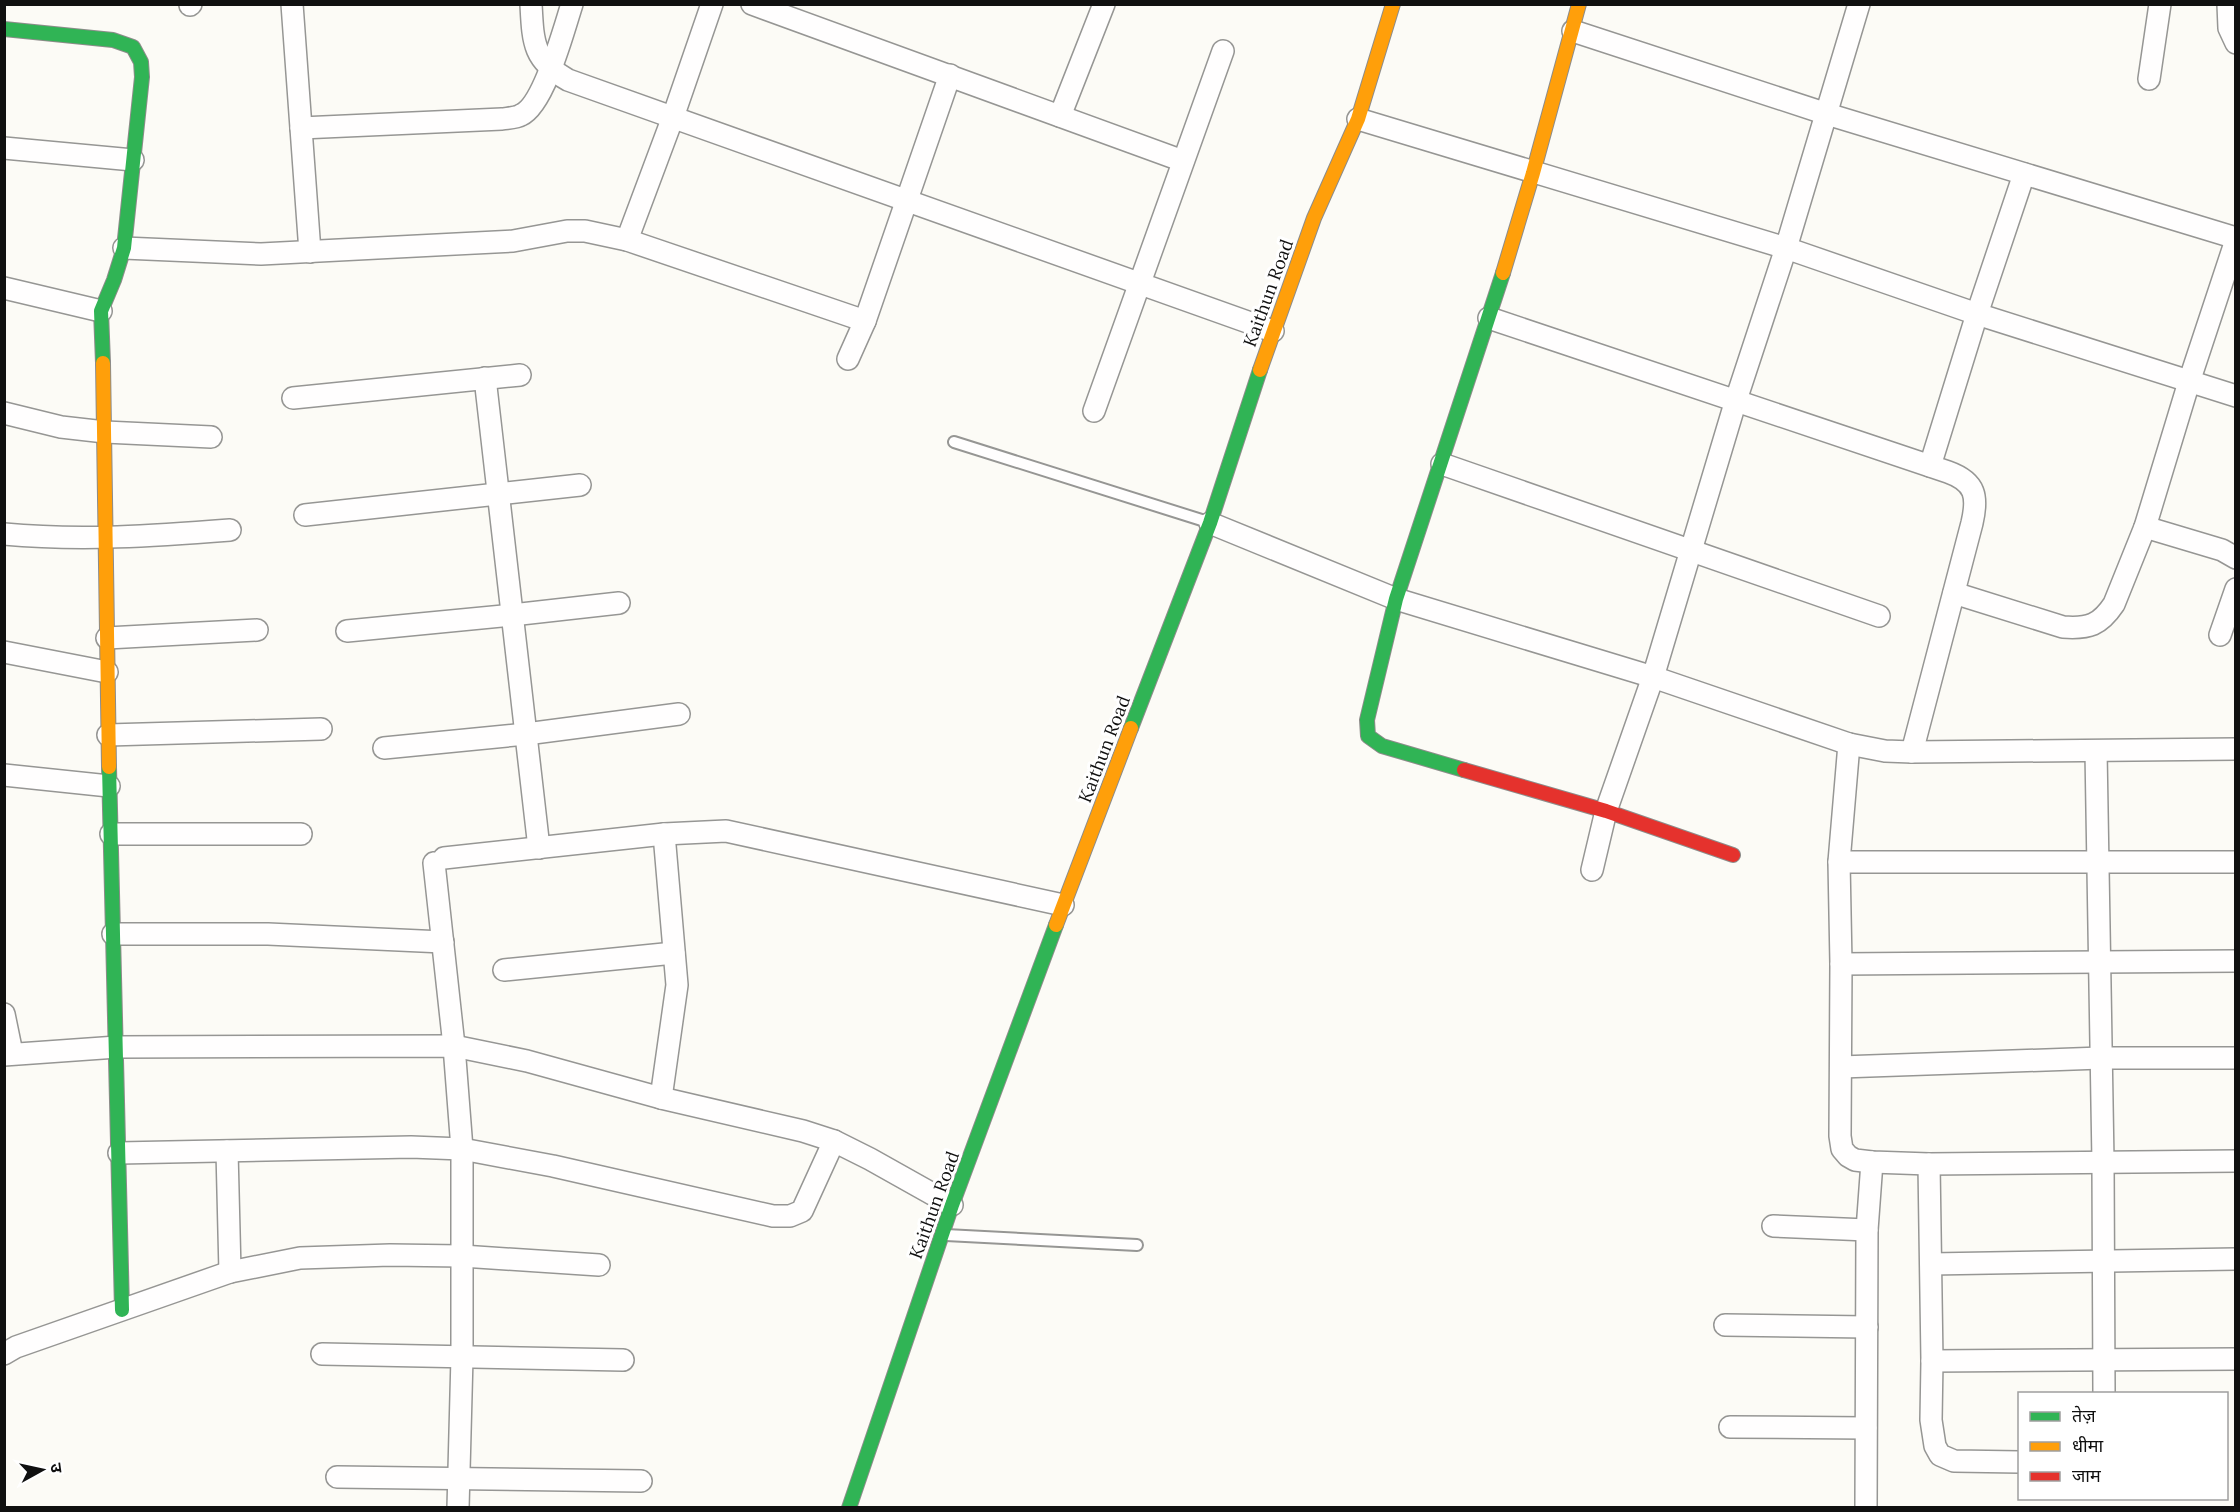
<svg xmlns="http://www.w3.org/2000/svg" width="2240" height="1512" font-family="Lora,'Noto Sans Devanagari',serif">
<rect width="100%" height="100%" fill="#fcfbf6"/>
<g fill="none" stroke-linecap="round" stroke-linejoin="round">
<g stroke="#969694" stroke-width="14">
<g id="lane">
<polyline points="954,442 1208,522"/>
<polyline points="946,1235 1137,1245"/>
</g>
</g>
<g stroke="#969694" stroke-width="24">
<g id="street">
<polyline points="292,4 310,252"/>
<path d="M 531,4 C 533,43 533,60 568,80 L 1273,331"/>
<polyline points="752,4 1183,161"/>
<polyline points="2228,4 2229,28 2236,43"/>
<polyline points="190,5 191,4"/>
<polyline points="1573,31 1827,114 2236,238"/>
<polyline points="2149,79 2160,4"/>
<polyline points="1060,116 1104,4"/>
<polyline points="1358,119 1786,248 1977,314 2236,396"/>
<path d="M 301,128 L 502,119 C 508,118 516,118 521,115 C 544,105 564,29 572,4"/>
<polyline points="4,148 133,160"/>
<polyline points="627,240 673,117 712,4"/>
<polyline points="124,248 261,254 513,241 567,231 585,231 627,240 865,321"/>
<polyline points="4,288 101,311"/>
<path d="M 1489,318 L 1948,472 C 1976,482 1978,497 1972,523 L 1912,752"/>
<polyline points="848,359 865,321 950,75"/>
<polyline points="485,378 539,848"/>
<polyline points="293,398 520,375"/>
<polyline points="1094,411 1223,51"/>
<polyline points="4,413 61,427 105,432 211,437"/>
<polyline points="1442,464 1879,616"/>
<polyline points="1930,466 1977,314 2024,174"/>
<polyline points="305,515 580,485"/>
<polyline points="1210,523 1396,599 1653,677 1849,744 1885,751 1912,752 2236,749"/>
<polyline points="2145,527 2222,550 2236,558"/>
<path d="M 4,534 C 80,541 155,536 230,530"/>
<path d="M 1954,593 L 2063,627 C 2089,629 2100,625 2114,604 L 2145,527 L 2189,382 L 2236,240"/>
<polyline points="347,631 512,615 619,603"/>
<polyline points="2220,635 2236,589"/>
<polyline points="107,638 257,630"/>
<polyline points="4,652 107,672"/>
<polyline points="108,735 321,729"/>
<polyline points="1849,744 1839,862 1841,964 1840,1136 1842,1149 1848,1156 1855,1160 1872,1162 1929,1164 2236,1161"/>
<polyline points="384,748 526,734 679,714"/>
<polyline points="2096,751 2103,1162 2104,1394"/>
<polyline points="4,775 109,786"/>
<polyline points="111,834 301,834"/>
<polyline points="444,858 664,834 726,831 1063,905"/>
<polyline points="1839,862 2236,862"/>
<polyline points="434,863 454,1046 462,1149 462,1357 458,1508"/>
<polyline points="1592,870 1606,811 1653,677 1736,400 1786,248 1859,4"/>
<polyline points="113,934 268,934 443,942"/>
<polyline points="1841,964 2236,961"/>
<polyline points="504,970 674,953"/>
<polyline points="4,1014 12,1053"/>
<polyline points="4,1055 117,1047 454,1046 527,1061 661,1098 803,1131 834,1141 870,1159 952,1205"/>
<polyline points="1841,1067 2101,1058 2236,1058"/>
<polyline points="661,1098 677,985 664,834"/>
<polyline points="227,1151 230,1272"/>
<polyline points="119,1153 411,1147 462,1149 553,1166 773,1216 790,1216 802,1211 834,1141"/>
<polyline points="1929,1164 1932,1361 1931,1420 1935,1446 1940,1455 1954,1461 2020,1462"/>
<polyline points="1773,1226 1867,1230"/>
<polyline points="1931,1264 2236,1259"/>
<polyline points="1725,1325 1867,1327"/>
<polyline points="4,1354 16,1347 230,1272 300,1258 390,1255 462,1256 599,1265"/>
<polyline points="322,1354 623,1360"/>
<polyline points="1932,1361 2236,1359"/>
<polyline points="1730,1427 1866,1428"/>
<polyline points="337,1477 641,1481"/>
<polyline points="1866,1508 1867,1230 1872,1162"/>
</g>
</g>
<g stroke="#8d8c8a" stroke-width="16">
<g id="fast">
<polyline points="4,29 113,40 133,47 141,62 142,77 124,248 114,280 101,311 103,363"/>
<polyline points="1131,728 1210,523 1260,370"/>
<polyline points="109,767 122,1310"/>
<polyline points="1464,770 1382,746 1368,736 1367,720 1396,599 1503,273"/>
<polyline points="849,1508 952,1205 1056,925"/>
</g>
</g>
<g stroke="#8d8c8a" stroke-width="16">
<g id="slow">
<polyline points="1503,273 1533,173 1579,4"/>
<polyline points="103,363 109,767"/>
<polyline points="1260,370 1314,218 1358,119 1393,4"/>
<polyline points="1056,925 1131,728"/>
</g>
</g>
<g stroke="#8d8c8a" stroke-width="16">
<polyline id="jam" points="1464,770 1606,811 1733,855"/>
</g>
<use href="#lane" stroke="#fffefe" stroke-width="10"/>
<use href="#street" stroke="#fffefe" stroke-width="21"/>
<use href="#fast" stroke="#30b455" stroke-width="14"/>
<use href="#slow" stroke="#ff9f0a" stroke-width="14"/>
<use href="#jam" stroke="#e5322d" stroke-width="14"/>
</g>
<g text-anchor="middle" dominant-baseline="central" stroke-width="6" stroke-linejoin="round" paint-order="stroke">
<g font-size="18" fill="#101010" stroke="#fff">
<text transform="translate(1268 293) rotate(-70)">Kaithun Road</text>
<text transform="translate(1104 749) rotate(-69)">Kaithun Road</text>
<text transform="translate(934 1205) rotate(-70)">Kaithun Road</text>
</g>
</g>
<rect width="2240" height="1512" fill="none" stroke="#101010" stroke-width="12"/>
<rect x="2018" y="1392" width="210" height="108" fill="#ffffff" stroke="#9f9f9f" stroke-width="1.5"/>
<rect x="2030" y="1412" width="30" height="9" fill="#30b455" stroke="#9f9f9f" stroke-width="1.5"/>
<text x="2072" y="1422" font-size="18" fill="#101010">तेज़</text>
<rect x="2030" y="1442" width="30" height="9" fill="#ff9f0a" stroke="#9f9f9f" stroke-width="1.5"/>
<text x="2072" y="1452" font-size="18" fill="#101010">धीमा</text>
<rect x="2030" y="1472" width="30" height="9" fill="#e5322d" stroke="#9f9f9f" stroke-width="1.5"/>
<text x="2072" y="1482" font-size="18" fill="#101010">जाम</text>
<g transform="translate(42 1470) rotate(82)" stroke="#ffffff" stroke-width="4.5" paint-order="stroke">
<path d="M0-4.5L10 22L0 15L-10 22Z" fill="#101010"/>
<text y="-9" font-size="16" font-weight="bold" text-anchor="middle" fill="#101010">उ</text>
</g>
</svg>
